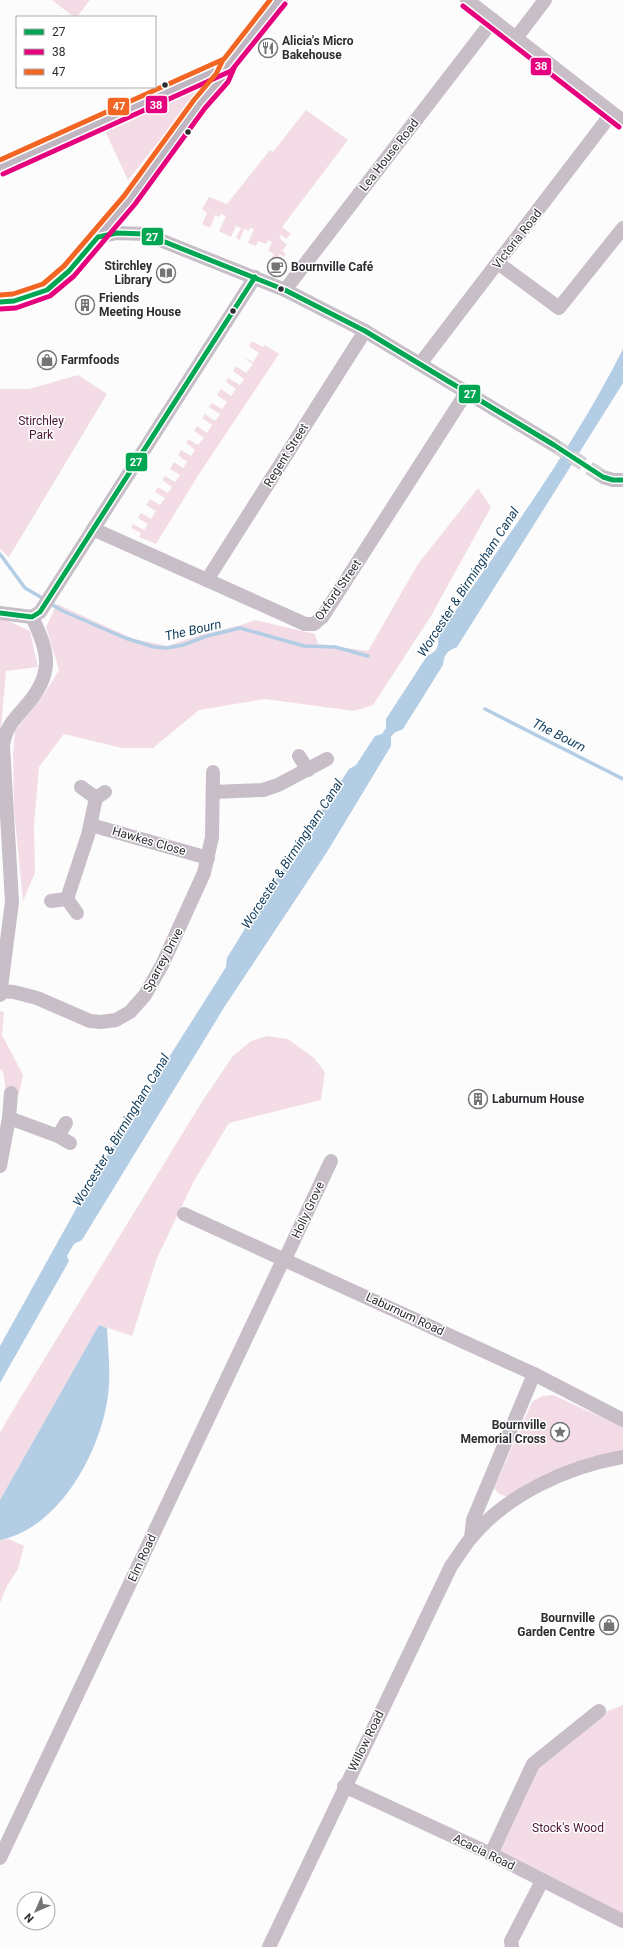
<svg xmlns="http://www.w3.org/2000/svg" width="623" height="1947" font-family="Roboto,sans-serif">
<rect width="100%" height="100%" fill="#fcfcfd"/>
<g fill="#f4dce7">
<polygon points="52,0 90,0 77,17 74,17"/>
<polygon points="186,90 194,93 193,99 128,180 104,129"/>
<polygon points="306,110 348,140 282,227 291,234 286,239 281,235 279,237 287,245 282,251 286,254 284,257 280,254 279,256 283,259 280,263 271,259 274,254 268,251 272,242 268,240 266,244 258,241 256,246 248,243 254,229 250,228 249,231 244,229 240,240 236,238 241,228 236,226 231,237 219,231 226,216 221,214 219,217 215,215 210,228 202,224 207,213 202,209 209,197 227,204 270,150 273,152"/>
<polygon points="252,341 263,347 265,345 279,354 199,474 156,544 139,537 141,533 131,528 133,524 144,530 148,524 138,518 141,513 151,519 156,511 146,505 150,499 160,505 165,498 155,492 158,487 168,493 172,487 162,480 165,476 175,482 180,475 170,469 174,462 183,468 187,462 178,455 181,450 191,456 195,450 186,443 188,439 198,445 204,438 194,431 197,426 207,433 212,425 202,418 205,414 215,421 220,414 209,407 212,403 222,409 227,402 217,395 221,389 231,396 236,389 226,382 228,378 240,385 244,379 233,371 236,366 246,373 253,364 242,356 253,362 259,353 249,346"/>
<polygon points="78,375 107,394 9,557 0,549 0,389 29,389"/>
<polygon points="478,488 491,507 431,616 373,705 354,711 265,699 199,710 153,748 122,748 64,734 39,767 34,824 35,873 23,901 14,810 13,754 15,731 44,694 59,670 46,627 57,604 134,639 167,646 200,635 241,625 255,620 315,634 318,644 368,651 418,564"/>
<polygon points="0,617 30,631 38,667 6,671 0,739"/>
<polygon points="0,1011 4,1012 2,1035 23,1075 19,1094 6,1091 3,1072 0,1069"/>
<polygon points="268,1036 288,1039 314,1058 325,1072 321,1100 229,1123 194,1181 157,1258 132,1336 99,1325 0,1500 0,1433 7,1420 203,1100 233,1056 251,1041"/>
<polygon points="553,1395 623,1427 623,1451 508,1497 499,1494 494,1488 532,1402 542,1396"/>
<polygon points="9,1539 24,1546 18,1569 7,1586 0,1603 0,1540"/>
<polygon points="623,1705 623,1918 495,1853 536,1766 600,1714"/>
</g>
<g fill="#b3cde4">
<path d="M 623,349 L 623,383 L 457,647 C 447,651 444,654 443,665 L 403,729 L 394,733 L 391,737 L 391,746 L 327,852 L 225,1006 L 82,1240 L 74,1244 L 67,1256 L 69,1261 L 0,1383 L 0,1346 L 96,1173 L 226,967 L 227,958 L 263,899 L 349,769 L 356,765 L 375,736 L 382,734 L 386,728 L 386,719 L 427,656 C 437,651 439,648 438,636 C 503,543 572,450 623,349 Z"/>
<path d="M 99,1325 L 107,1328 C 108,1350 111,1373 108,1395 C 101,1451 60,1528 0,1540 L 0,1500 Z"/>
</g>
<g fill="none" stroke-linecap="round" stroke-linejoin="round">
<g stroke="#b3cde4" stroke-width="3.5">
<polyline points="0,554 25,588 44,599"/>
<polyline points="49,603 63,611 125,638 154,647 167,648 183,645 207,636 240,628 304,646 335,647 368,656"/>
<polyline points="485,709 623,779"/>
</g>
<polyline stroke="#d3d2d4" stroke-width="14" stroke-dasharray="14 7" stroke-linecap="butt" points="554,445 603,477"/>
<g stroke="#c7bec8" stroke-width="14">
<polyline points="467,0 623,121"/>
<polyline points="516,38 545,0"/>
<polyline points="98,237 117,233 145,234 285,290 365,331 554,445"/>
<polyline points="498,263 559,308 623,228"/>
<polyline points="285,290 493,20"/>
<polyline points="420,364 612,113"/>
<polyline points="603,477 613,480 623,480"/>
<polyline points="93,529 305,624 314,624 323,616 466,393"/>
<polyline points="207,580 365,331"/>
<polyline points="0,613 32,617"/>
<polyline points="32,617 40,612 255,277"/>
<polyline points="299,756 308,770"/>
<polyline points="81,787 96,798"/>
<polyline points="213,792 263,790 278,785 327,759"/>
<polyline points="91,825 208,858"/>
<polyline points="67,899 77,913"/>
<polyline points="51,901 67,899 88,835 96,798 105,792"/>
<polyline points="1,991 14,992 37,998 90,1021 101,1022 116,1020 130,1012 145,995 162,965 204,873 212,837 213,772"/>
<path d="M 0,995 L 12,902 L 3,745 C 6,727 13,721 24,708 C 54,675 50,654 32,617"/>
<polyline points="9,1118 58,1136 70,1143"/>
<polyline points="58,1136 66,1123"/>
<polyline points="0,1166 9,1118 11,1093"/>
<polyline points="184,1214 534,1374 623,1420"/>
<polyline points="285,1259 331,1161"/>
<polyline points="471,1538 473,1520 534,1374"/>
<polyline points="344,1786 491,1854 623,1921"/>
<polyline points="491,1854 533,1764 599,1711"/>
<polyline points="0,1858 284,1258"/>
<path d="M 269,1947 L 451,1566 C 457,1558 463,1548 470,1539 C 507,1494 567,1467 623,1457"/>
<polyline points="512,1947 511,1941 542,1881"/>
</g>
<g stroke="#c0b6c1" stroke-width="18">
<polyline points="0,168 228,65 279,0"/>
<polyline points="0,302 14,301 47,290 69,271 129,200 200,104 222,78 228,65"/>
</g>
<g stroke="#fff" stroke-width="8">
<g id="bus-1">
<polyline points="0,302 14,301 47,290 69,271 98,237 117,233 145,234 285,290 365,331 554,445 603,477 613,480 623,480"/>
<polyline points="0,613 32,617 40,612 255,277"/>
</g>
</g>
<g stroke="#fff" stroke-width="8">
<g id="bus-2">
<polyline points="463,6 619,127"/>
<polyline points="3,174 231,71 285,4"/>
<polyline points="0,309 16,308 50,296 74,276 135,204 205,108 228,82 234,68"/>
</g>
</g>
<g stroke="#fff" stroke-width="8">
<g id="bus-3">
<polyline points="0,160 224,59 270,0"/>
<polyline points="0,295 13,294 43,284 64,266 124,196 194,100 216,74 222,62"/>
</g>
</g>
<use href="#bus-1" stroke="#00a651" stroke-width="5"/>
<use href="#bus-2" stroke="#e5007d" stroke-width="5"/>
<use href="#bus-3" stroke="#f26522" stroke-width="5"/>
</g>
<defs>
<g id="restaurant-ring" transform="scale(1)"><circle r="9.5" fill="#fff" stroke="#757578" stroke-width="1.5"/><path d="M-5-6h1v4h1v-4h1v4h1v-4h1v5L-1.5 .5V6h-2V.5L-5-1ZM5-6V6H3V1.5H1.5Q1.5-4 5-6Z" fill="#757578"/></g>
<g id="cafe-ring" transform="scale(1)"><circle r="9.5" fill="#fff" stroke="#757578" stroke-width="1.5"/><path d="M-5.5-4.5H6V0H3Q3 3.5 0 3.5H-2.5Q-5.5 3.5-5.5 0ZM3-3.2v2h1.7v-2ZM-6 4.5H4V6H-6Z" fill="#757578"/></g>
<g id="library-ring" transform="scale(1)"><circle r="9.5" fill="#fff" stroke="#757578" stroke-width="1.5"/><path d="M-6-4Q-3-5.5-.7-3.5V5Q-3 3-6 4ZM6-4Q3-5.5 .7-3.5V5Q3 3 6 4Z" fill="#757578"/></g>
<g id="building-ring" transform="scale(1)"><circle r="9.5" fill="#fff" stroke="#757578" stroke-width="1.5"/><path d="M-4-6H4V6H1V3H-1V6H-4ZM-2.5-4.3h1.7v1.8h-1.7ZM.8-4.3h1.7v1.8H.8ZM-2.5-1h1.7V.8h-1.7ZM.8-1h1.7V.8H.8Z" fill="#757578"/></g>
<g id="shop-ring" transform="scale(1)"><circle r="9.5" fill="#fff" stroke="#757578" stroke-width="1.5"/><path d="M-5-2.5h2.3a2.7 3.5 0 0 1 5.4 0H5L5.5 6h-11ZM-1.5-2.5h3a1.5 2.3 0 0 0-3 0Z" fill="#757578"/></g>
<g id="sight-ring" transform="scale(1)"><circle r="9.5" fill="#fff" stroke="#757578" stroke-width="1.5"/><path d="M0-6L1.8-2.2L6-1.7L2.9 1.2L3.7 5.4L0 3.3L-3.7 5.4L-2.9 1.2L-6-1.7L-1.8-2.2Z" fill="#757578"/></g>
</defs>
<g fill-rule="evenodd">
<use href="#restaurant-ring" x="268" y="48"/>
<use href="#cafe-ring" x="277" y="267"/>
<use href="#library-ring" x="166" y="273"/>
<use href="#building-ring" x="85" y="305"/>
<use href="#shop-ring" x="47" y="360"/>
<use href="#building-ring" x="478" y="1099"/>
<use href="#sight-ring" x="560" y="1432"/>
<use href="#shop-ring" x="609" y="1625"/>
</g>
<g fill="#2d2c31" stroke="#fff" stroke-width="1.5">
<circle cx="165" cy="85" r="3.5"/>
<circle cx="188" cy="132" r="3.5"/>
<circle cx="281" cy="289" r="3.5"/>
<circle cx="233" cy="311" r="3.5"/>
</g>
<g text-anchor="middle" dominant-baseline="central" stroke-width="3" stroke-linejoin="round" paint-order="stroke">
<g font-size="12" font-weight="bold" fill="#2d2c31" stroke="#fff" text-anchor="start">
<text x="282" y="41">Alicia's Micro<tspan x="282" dy="14">Bakehouse</tspan></text>
<text x="152" y="266" text-anchor="end">Stirchley<tspan x="152" dy="14">Library</tspan></text>
<text x="291" y="267">Bournville Café</text>
<text x="99" y="298">Friends<tspan x="99" dy="14">Meeting House</tspan></text>
<text x="61" y="360">Farmfoods</text>
<text x="492" y="1099">Laburnum House</text>
<text x="546" y="1425" text-anchor="end">Bournville<tspan x="546" dy="14">Memorial Cross</tspan></text>
<text x="595" y="1618" text-anchor="end">Bournville<tspan x="595" dy="14">Garden Centre</tspan></text>
</g>
<g font-size="12" fill="#2d2c31" stroke="#fff">
<text transform="translate(389 155) rotate(-52)">Lea House Road</text>
<text transform="translate(517 239) rotate(-52)">Victoria Road</text>
<text transform="translate(286 455) rotate(-58)">Regent Street</text>
<text transform="translate(338 590) rotate(-55)">Oxford Street</text>
<text transform="translate(149 841) rotate(16)">Hawkes Close</text>
<text transform="translate(163 960) rotate(-62)">Sparrey Drive</text>
<text transform="translate(308 1210) rotate(-65)">Holly Grove</text>
<text transform="translate(405 1314) rotate(25)">Laburnum Road</text>
<text transform="translate(142 1558) rotate(-65)">Elm Road</text>
<text transform="translate(366 1741) rotate(-64)">Willow Road</text>
<text transform="translate(484 1852) rotate(26)">Acacia Road</text>
</g>
<g font-size="12" fill="#4c1432" stroke="#fff">
<text x="41" y="421">Stirchley<tspan x="41" dy="14">Park</tspan></text>
<text x="568" y="1828">Stock's Wood</text>
</g>
<g font-size="13" font-style="italic" fill="#103c5c" stroke="#fff">
<text transform="translate(468 582) rotate(-57)">Worcester &amp; Birmingham Canal</text>
<text transform="translate(193 630) rotate(-13)">The Bourn</text>
<text transform="translate(559 735) rotate(27)">The Bourn</text>
<text transform="translate(292 854) rotate(-57)">Worcester &amp; Birmingham Canal</text>
<text transform="translate(121 1130) rotate(-59)">Worcester &amp; Birmingham Canal</text>
</g>
</g>
<g stroke="#fff" stroke-width="1.5">
<rect x="530" y="57" width="22" height="19" rx="4" fill="#e5007d"/>
<rect x="145" y="95" width="23" height="19" rx="4" fill="#e5007d"/>
<rect x="107" y="97" width="23" height="19" rx="4" fill="#f26522"/>
<rect x="141" y="227" width="23" height="19" rx="4" fill="#00a651"/>
<rect x="458" y="384" width="23" height="20" rx="4" fill="#00a651"/>
<rect x="125" y="452" width="23" height="20" rx="4" fill="#00a651"/>
</g>
<g font-size="11" text-anchor="middle" font-weight="bold" fill="#fff">
<text x="541" y="70">38</text>
<text x="156" y="109">38</text>
<text x="119" y="110">47</text>
<text x="152" y="241">27</text>
<text x="470" y="398">27</text>
<text x="136" y="466">27</text>
</g>
<rect x="16" y="16" width="140" height="72" fill="#ffffff" stroke="#ababad"/>
<rect x="24" y="29" width="20" height="6" fill="#00a651" stroke="#ababad"/>
<text x="52" y="36" font-size="12" fill="#2d2c31">27</text>
<rect x="24" y="49" width="20" height="6" fill="#e5007d" stroke="#ababad"/>
<text x="52" y="56" font-size="12" fill="#2d2c31">38</text>
<rect x="24" y="69" width="20" height="6" fill="#f26522" stroke="#ababad"/>
<text x="52" y="76" font-size="12" fill="#2d2c31">47</text>
<g transform="translate(36 1911) rotate(225)"><circle r="19" fill="#ffffff" stroke="#ababad"/>
<path d="M0-3L7 15L0 10L-7 15Z" fill="#757578"/>
<text y="-6" font-size="11" font-weight="bold" text-anchor="middle" fill="#2d2c31">N</text>
</g>
</svg>
